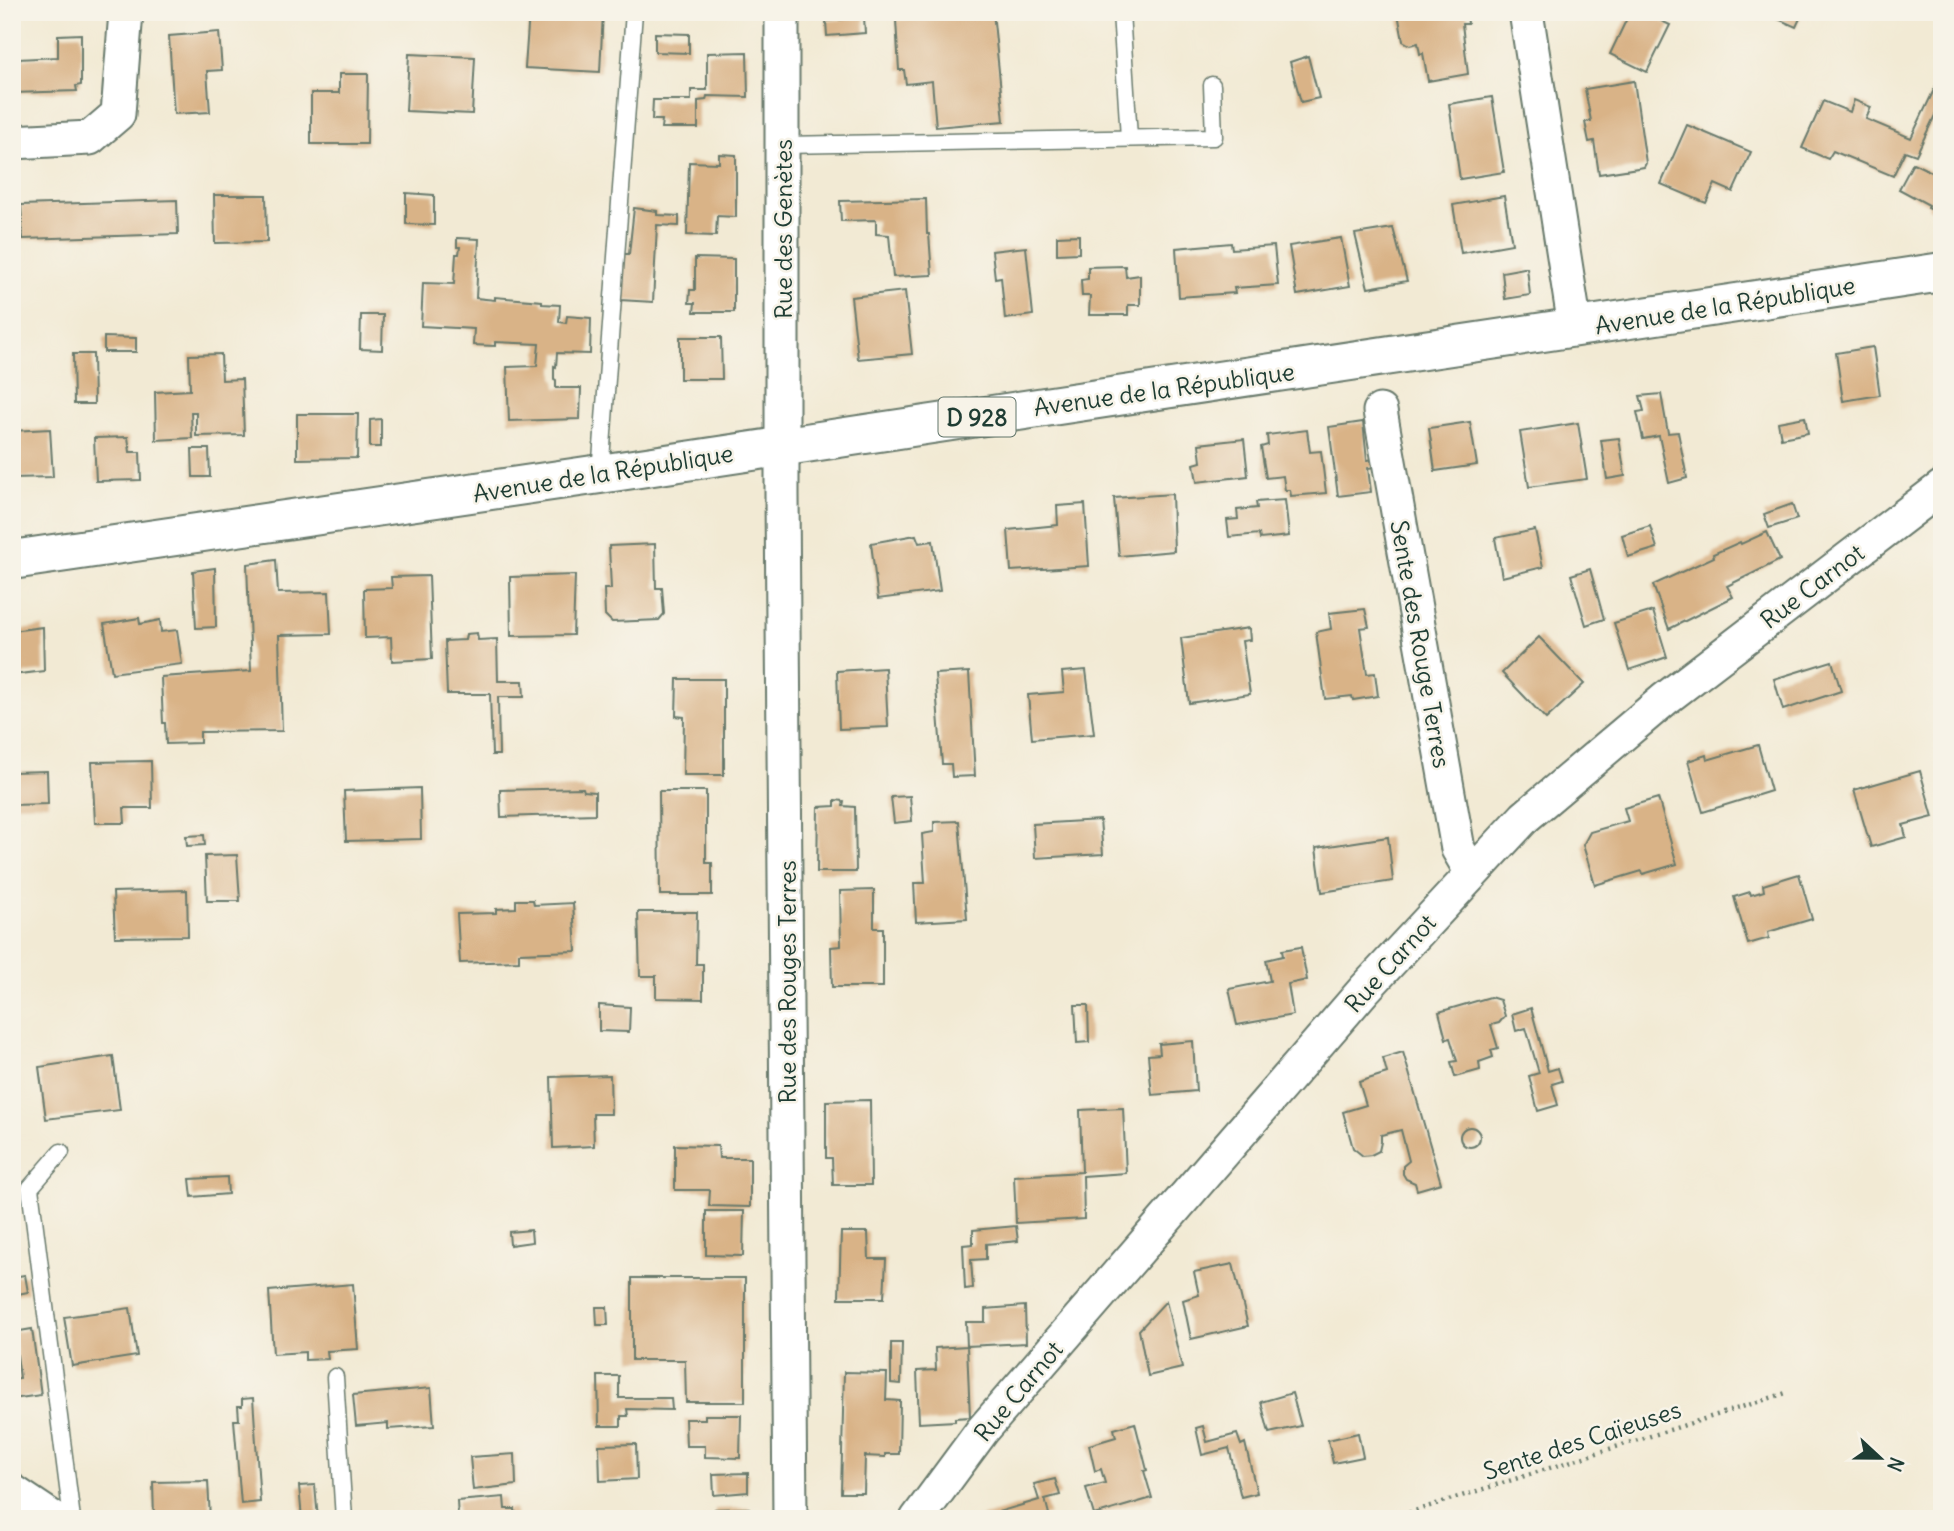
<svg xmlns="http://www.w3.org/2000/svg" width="1954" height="1531" font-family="Delius,sans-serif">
<rect width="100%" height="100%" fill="#f7f3e8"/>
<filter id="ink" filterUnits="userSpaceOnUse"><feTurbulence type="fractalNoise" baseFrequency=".0143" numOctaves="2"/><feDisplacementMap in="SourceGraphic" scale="14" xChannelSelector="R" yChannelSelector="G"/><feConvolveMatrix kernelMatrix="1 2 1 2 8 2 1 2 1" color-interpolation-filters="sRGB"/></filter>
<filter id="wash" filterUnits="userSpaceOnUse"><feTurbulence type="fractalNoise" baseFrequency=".00686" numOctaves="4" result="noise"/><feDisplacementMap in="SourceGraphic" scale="28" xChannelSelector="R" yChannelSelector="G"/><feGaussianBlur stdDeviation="1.57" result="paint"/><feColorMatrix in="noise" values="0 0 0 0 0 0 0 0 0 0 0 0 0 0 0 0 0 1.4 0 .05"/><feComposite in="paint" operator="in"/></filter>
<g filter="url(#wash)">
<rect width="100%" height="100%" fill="#f2ead4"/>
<g id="blocks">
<g fill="#d9b387">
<polygon points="529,12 603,12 600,72 525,68"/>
<polygon points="975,12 993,12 1004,121 936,127 932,81 906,84 904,70 899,70 896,20"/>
<polygon points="1406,12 1467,13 1468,24 1462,24 1468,74 1428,81 1423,53 1420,54 1418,43 1410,45 1403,41 1398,13"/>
<polygon points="1630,12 1642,12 1670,25 1647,72 1610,54"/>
<polygon points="1770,12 1803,12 1796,27 1769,15"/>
<polygon points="864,17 865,33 827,36 826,21"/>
<polygon points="219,32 222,70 207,71 210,112 174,114 169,36"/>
<polygon points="655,33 689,34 689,53 655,52"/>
<polygon points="81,34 81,85 76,86 77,91 12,93 12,37 17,36 18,59 58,57 58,35"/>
<polygon points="747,52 748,97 707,96 706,100 698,101 698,128 661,128 662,120 652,120 653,100 691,100 691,90 707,90 707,53"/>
<polygon points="409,54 475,57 472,114 406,111"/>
<polygon points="1308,56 1319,98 1301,102 1290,62"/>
<polygon points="1942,73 1942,107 1936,113 1916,155 1905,151 1893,176 1833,151 1828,159 1802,148 1823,101 1850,112 1854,100 1871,107 1866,119 1911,138"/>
<polygon points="339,74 368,74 367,144 311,144 311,93 339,93"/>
<polygon points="1634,81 1646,163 1644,167 1599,174 1594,141 1589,142 1585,122 1591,121 1585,89"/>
<polygon points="1492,97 1504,172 1460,179 1449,104"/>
<polygon points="1687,125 1751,152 1733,192 1715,184 1706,203 1661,184"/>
<polygon points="719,154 736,155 736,217 717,216 716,236 687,235 689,162 719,163"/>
<polygon points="1913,163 1942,177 1942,215 1928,208 1929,205 1899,189"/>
<polygon points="406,193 434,195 434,225 406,224"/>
<polygon points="214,195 266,195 267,242 215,243"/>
<polygon points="1504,196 1512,244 1461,253 1453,205"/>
<polygon points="926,199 927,234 929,234 932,275 893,277 889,235 876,234 876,220 841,221 840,201"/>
<polygon points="177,200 178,234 23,239 21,205"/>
<polygon points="634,208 657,211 657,215 679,216 679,226 657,225 653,302 620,300 622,254 629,254"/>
<polygon points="1393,228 1407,281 1368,288 1355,234"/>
<polygon points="1079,235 1079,253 1057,254 1057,236"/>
<polygon points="457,238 479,239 476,298 495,300 495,297 542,301 542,304 560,305 559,322 566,323 567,316 591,318 590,354 557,353 556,367 554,366 554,379 556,380 556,388 581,388 580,419 509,421 507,367 537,366 539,344 495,342 495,346 473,345 474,329 421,326 423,283 454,284 456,254 459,254 460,247 457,247"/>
<polygon points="1341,238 1350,286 1297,295 1289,246"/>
<polygon points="1231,243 1232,249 1274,246 1278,285 1234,288 1235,293 1179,297 1176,248"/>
<polygon points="1026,247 1033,315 1005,319 1001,277 995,278 992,251"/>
<polygon points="695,258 734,259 734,312 694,312 695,303 689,303 690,290 695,290"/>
<polygon points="1125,266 1126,277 1140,275 1140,305 1128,305 1128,315 1089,315 1090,296 1082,296 1081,280 1088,279 1088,267"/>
<polygon points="1524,268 1527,268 1530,295 1505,299 1502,272"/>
<polygon points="905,291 912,354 858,359 851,297"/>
<polygon points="361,315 383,315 382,350 360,349"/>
<polygon points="104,337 136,338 136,352 104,352"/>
<polygon points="680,337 721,337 722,379 680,379"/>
<polygon points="1873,347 1880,395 1843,401 1836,353"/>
<polygon points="73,354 93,354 94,404 74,404"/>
<polygon points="221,354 222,380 242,379 244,435 196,436 196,412 191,412 192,438 156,440 155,392 190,390 189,355"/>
<polygon points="1661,394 1668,433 1678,432 1687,478 1669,483 1659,436 1643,439 1637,412 1644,411 1640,396"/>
<polygon points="297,414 358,414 357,458 297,459"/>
<polygon points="1805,417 1808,433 1781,438 1778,422"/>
<polygon points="381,419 381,447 370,447 370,420"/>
<polygon points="1363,422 1367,460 1374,459 1375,467 1368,468 1371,492 1338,496 1329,427"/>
<polygon points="1470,422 1477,465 1435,471 1429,428"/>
<polygon points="1578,423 1587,479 1529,487 1520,432"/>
<polygon points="50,429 53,477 12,478 12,431"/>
<polygon points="1307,430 1310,452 1321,451 1326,493 1291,496 1290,490 1285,490 1283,476 1266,478 1261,447 1268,445 1267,435"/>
<polygon points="128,437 130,452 140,452 141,480 96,481 94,438"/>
<polygon points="1619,438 1625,476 1607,479 1601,440"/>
<polygon points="1244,439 1248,476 1197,482 1194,464 1201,462 1199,444"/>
<polygon points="192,449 209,449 210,477 193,477"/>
<polygon points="1172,494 1174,551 1119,556 1114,498"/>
<polygon points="1285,500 1289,536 1260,539 1259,534 1229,537 1227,520 1238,519 1237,510 1257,508 1256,502"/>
<polygon points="1085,504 1089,566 1011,571 1008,530 1058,525 1057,506"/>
<polygon points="1792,504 1797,519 1769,528 1764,514"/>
<polygon points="1650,526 1657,548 1628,557 1622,535"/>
<polygon points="1535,530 1543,567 1502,577 1495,538"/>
<polygon points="1767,532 1780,560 1727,586 1733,597 1669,629 1653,585 1714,557 1713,554 1740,542 1741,544"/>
<polygon points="916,535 919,543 933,541 940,591 878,599 871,543"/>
<polygon points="655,544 656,588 662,588 664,614 659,620 612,622 605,615 604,589 611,589 609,546"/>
<polygon points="276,560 278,593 329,592 331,634 279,635 282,731 200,732 200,743 166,744 165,723 163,723 161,677 251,671 247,564"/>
<polygon points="215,568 216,627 196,628 193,571"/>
<polygon points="1590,569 1604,619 1586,625 1571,575"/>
<polygon points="575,575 573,635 511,636 510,577"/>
<polygon points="429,576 432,659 392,661 391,637 365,638 364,589 392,588 391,577"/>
<polygon points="1365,609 1369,627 1360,628 1367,674 1375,673 1378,696 1353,700 1352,696 1325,699 1316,632 1331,629 1329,613"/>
<polygon points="1653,611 1667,657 1629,670 1614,623"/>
<polygon points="139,618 140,624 160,620 161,632 177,630 182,664 112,673 104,624"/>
<polygon points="43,627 44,671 12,675 12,631"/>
<polygon points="1249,628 1250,640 1242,641 1250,694 1189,703 1181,638"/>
<polygon points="477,633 478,640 497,639 498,681 523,681 524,697 498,697 499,755 492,755 490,694 447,694 445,641 465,640 466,634"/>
<polygon points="1539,637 1584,684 1546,719 1502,673"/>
<polygon points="1832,661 1841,691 1783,710 1774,679"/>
<polygon points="885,668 888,727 839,729 837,671"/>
<polygon points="1086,670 1094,734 1032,739 1028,695 1064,692 1062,672"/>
<polygon points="969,672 975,776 952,777 951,764 942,764 935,674"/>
<polygon points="677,679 724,679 724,775 683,775 684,717 676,716"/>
<polygon points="1758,745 1771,791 1703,812 1688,761 1706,755 1707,760"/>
<polygon points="151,761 152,808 124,808 125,823 95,823 92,762"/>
<polygon points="47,771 48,804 12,805 12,772"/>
<polygon points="1920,771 1933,817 1903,825 1906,837 1871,847 1854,790"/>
<polygon points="420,788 421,839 346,841 344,791"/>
<polygon points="583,788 584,791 595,792 595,814 501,817 500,790"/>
<polygon points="659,791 706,791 706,863 712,863 712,895 660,895"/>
<polygon points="910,796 912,821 894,823 891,797"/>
<polygon points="1658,798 1677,864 1643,874 1642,871 1595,885 1583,845 1590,832 1628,821 1624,808"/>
<polygon points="835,800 844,801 843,806 855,807 856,872 817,872 818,807 835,806"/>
<polygon points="1100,820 1103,854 1035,858 1033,824"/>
<polygon points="959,821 967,919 916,922 914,883 925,883 922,834 934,832 934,822"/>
<polygon points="204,835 205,845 187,846 186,836"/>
<polygon points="1388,837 1393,881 1322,892 1316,848"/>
<polygon points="237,855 240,901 207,901 205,856"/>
<polygon points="1799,874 1812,919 1768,932 1769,938 1748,944 1734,897 1750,892 1751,895 1764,891 1763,885"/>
<polygon points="187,890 188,936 115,937 113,892"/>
<polygon points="874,890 874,928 883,928 883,987 832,987 831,947 841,946 840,891"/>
<polygon points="516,900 533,900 534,905 573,903 576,951 519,953 519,961 460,963 457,914 496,913 496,909 516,908"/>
<polygon points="638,912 697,912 696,964 703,964 703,999 656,998 656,976 640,976"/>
<polygon points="1301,947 1307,980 1288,984 1293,1015 1237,1025 1229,989 1270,981 1266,960 1283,956 1282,950"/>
<polygon points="1490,997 1500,1000 1505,1016 1499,1023 1491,1025 1498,1048 1491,1050 1493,1057 1479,1062 1480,1070 1455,1077 1451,1062 1457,1061 1450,1038 1446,1039 1439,1012"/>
<polygon points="599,1005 630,1007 629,1032 599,1031"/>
<polygon points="1075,1005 1088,1005 1089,1042 1077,1043"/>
<polygon points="1531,1008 1548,1071 1558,1068 1562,1081 1552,1084 1558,1105 1538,1111 1529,1076 1539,1073 1526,1028 1516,1031 1512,1014"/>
<polygon points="1193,1041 1196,1091 1152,1095 1148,1055 1160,1054 1159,1044"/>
<polygon points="1403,1052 1441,1183 1417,1190 1415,1183 1406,1179 1403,1174 1403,1166 1409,1161 1401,1130 1381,1135 1381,1142 1379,1151 1371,1155 1363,1156 1353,1148 1343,1112 1366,1105 1359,1082 1387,1073 1383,1058"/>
<polygon points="113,1056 120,1110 46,1119 39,1067"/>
<polygon points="610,1075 611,1114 593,1114 594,1146 553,1148 551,1077"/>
<polygon points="870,1100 871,1185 833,1185 832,1158 826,1158 826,1101"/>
<polygon points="1123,1108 1126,1173 1083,1176 1084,1219 1016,1223 1014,1176 1082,1172 1080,1110"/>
<circle cx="1470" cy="1137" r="10"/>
<polygon points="675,1145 718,1146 719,1158 750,1158 750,1207 709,1206 710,1190 675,1190"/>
<polygon points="227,1177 228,1194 192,1197 190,1179"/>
<polygon points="706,1211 744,1211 743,1256 706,1255"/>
<polygon points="1016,1226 1018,1241 986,1244 986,1259 971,1260 973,1288 965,1289 963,1245 973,1244 973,1230"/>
<polygon points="531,1230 532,1242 510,1245 509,1232"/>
<polygon points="841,1232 868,1232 869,1259 886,1259 884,1298 839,1298"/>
<polygon points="1233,1264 1248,1326 1191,1339 1183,1300 1199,1295 1194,1272"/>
<polygon points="25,1275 28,1292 13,1295 12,1277"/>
<polygon points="632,1278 745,1278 745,1402 686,1402 685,1360 632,1360"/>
<polygon points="353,1284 358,1349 327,1351 328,1359 305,1360 305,1352 273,1354 269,1291"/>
<polygon points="1166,1301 1182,1368 1148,1376 1139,1330"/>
<polygon points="1025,1306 1026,1343 967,1346 970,1417 955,1418 955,1421 919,1423 917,1371 936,1370 935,1348 967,1346 966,1322 985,1322 985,1309"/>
<polygon points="596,1307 607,1307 608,1325 597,1325"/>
<polygon points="130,1308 137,1356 72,1366 64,1317"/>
<polygon points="32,1329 41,1395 12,1399 12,1379 20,1378 14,1332"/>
<polygon points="891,1343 902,1343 901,1384 891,1383"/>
<polygon points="844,1372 887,1373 886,1400 900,1401 899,1454 885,1454 885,1457 865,1456 864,1493 841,1493"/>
<polygon points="598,1376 619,1376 619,1398 671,1398 672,1410 627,1409 628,1416 621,1416 621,1426 599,1426"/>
<polygon points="431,1388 434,1426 388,1429 388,1423 356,1426 353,1395"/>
<polygon points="1292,1393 1301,1426 1269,1433 1261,1402"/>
<polygon points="253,1398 260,1502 241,1504 234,1420 239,1420 238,1406 242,1406 242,1399"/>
<polygon points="705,1415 741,1415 740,1458 705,1457 705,1446 686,1446 685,1419 705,1419"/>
<polygon points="1135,1423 1147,1470 1144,1471 1152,1498 1094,1515 1086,1488 1105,1483 1101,1469 1095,1471 1089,1445 1116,1437 1114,1429"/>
<polygon points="1203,1426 1207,1442 1237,1434 1241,1445 1245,1443 1257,1493 1241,1497 1229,1448 1202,1455 1196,1428"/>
<polygon points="1358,1433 1363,1457 1333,1463 1328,1440"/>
<polygon points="636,1444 637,1479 600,1481 599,1445"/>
<polygon points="515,1454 516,1485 473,1490 470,1457"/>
<polygon points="748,1473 748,1492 714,1495 713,1474"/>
<polygon points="1055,1479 1060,1495 1045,1499 1049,1514 1032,1519 982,1519 981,1517 1039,1500 1034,1484"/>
<polygon points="208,1481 210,1519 154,1519 153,1482"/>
<polygon points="315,1485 318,1519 302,1519 299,1486"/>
<polygon points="504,1497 505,1509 515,1509 516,1519 458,1519 457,1501"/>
<polygon points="749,1508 749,1519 715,1519 715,1509"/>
</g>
</g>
</g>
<g filter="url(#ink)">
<use href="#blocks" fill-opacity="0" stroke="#697a6c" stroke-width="2"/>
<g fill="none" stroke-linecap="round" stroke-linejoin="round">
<g stroke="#697a6c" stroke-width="19">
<g id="lane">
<polyline points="1121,12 1129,138"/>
<polyline points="783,145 1214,137 1212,85"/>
<polyline points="600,474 634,12"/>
<polyline points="61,1152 30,1188 72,1519"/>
<polyline points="335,1377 344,1519"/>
</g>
</g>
<g stroke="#697a6c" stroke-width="37">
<g id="street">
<polyline points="782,12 782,494 790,1519"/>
<polyline points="1526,12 1575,327"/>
<polyline points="12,142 90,138 118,114 126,12"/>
<polyline points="1380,411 1458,849 1472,873"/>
<polyline points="12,1491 54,1519"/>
<polyline points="917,1519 982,1431 1300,1064 1364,990 1525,817 1665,699 1942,487"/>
</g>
</g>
<g stroke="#697a6c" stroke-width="42">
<polyline id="primary" points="12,560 600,474 1942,272"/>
</g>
<polyline stroke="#697a6c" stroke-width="4.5" stroke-dasharray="2 5" stroke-linecap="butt" points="1389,1519 1786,1393"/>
<use href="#lane" stroke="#fff" stroke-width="16"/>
<use href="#street" stroke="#fff" stroke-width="33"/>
<use href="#primary" stroke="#fff" stroke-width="38"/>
</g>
</g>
<g text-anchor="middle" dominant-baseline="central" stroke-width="5" stroke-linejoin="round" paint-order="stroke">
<rect fill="#f7f3e8" stroke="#60746a" stroke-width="2" x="938.5" y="397.5" width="77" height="39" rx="5"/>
<g font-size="23" font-weight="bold" fill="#1f3d34">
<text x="977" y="417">D 928</text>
</g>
<g font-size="24" fill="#1f3d34" stroke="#f7f3e8">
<text transform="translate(783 229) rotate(-90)">Rue des Genètes</text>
<text transform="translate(1725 305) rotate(-9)">Avenue de la République</text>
<text transform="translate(1164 389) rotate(-8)">Avenue de la République</text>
<text transform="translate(603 473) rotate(-9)">Avenue de la République</text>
<text transform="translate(1812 586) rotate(-37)">Rue Carnot</text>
<text transform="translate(1421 644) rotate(80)">Sente des Rouge Terres</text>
<text transform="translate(1390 963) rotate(-48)">Rue Carnot</text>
<text transform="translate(787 982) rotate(-90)">Rue des Rouges Terres</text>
<text transform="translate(1018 1391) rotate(-50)">Rue Carnot</text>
<text transform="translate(1582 1440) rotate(-18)">Sente des Caïeuses</text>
</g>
</g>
<rect width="1954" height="1531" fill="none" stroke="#f7f3e8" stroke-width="42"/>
<g transform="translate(1880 1458) rotate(112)" stroke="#f7f3e8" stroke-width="5" paint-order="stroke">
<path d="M0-5L12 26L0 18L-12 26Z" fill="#1f3d34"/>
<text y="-10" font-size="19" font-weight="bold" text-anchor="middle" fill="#1f3d34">N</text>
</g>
</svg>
